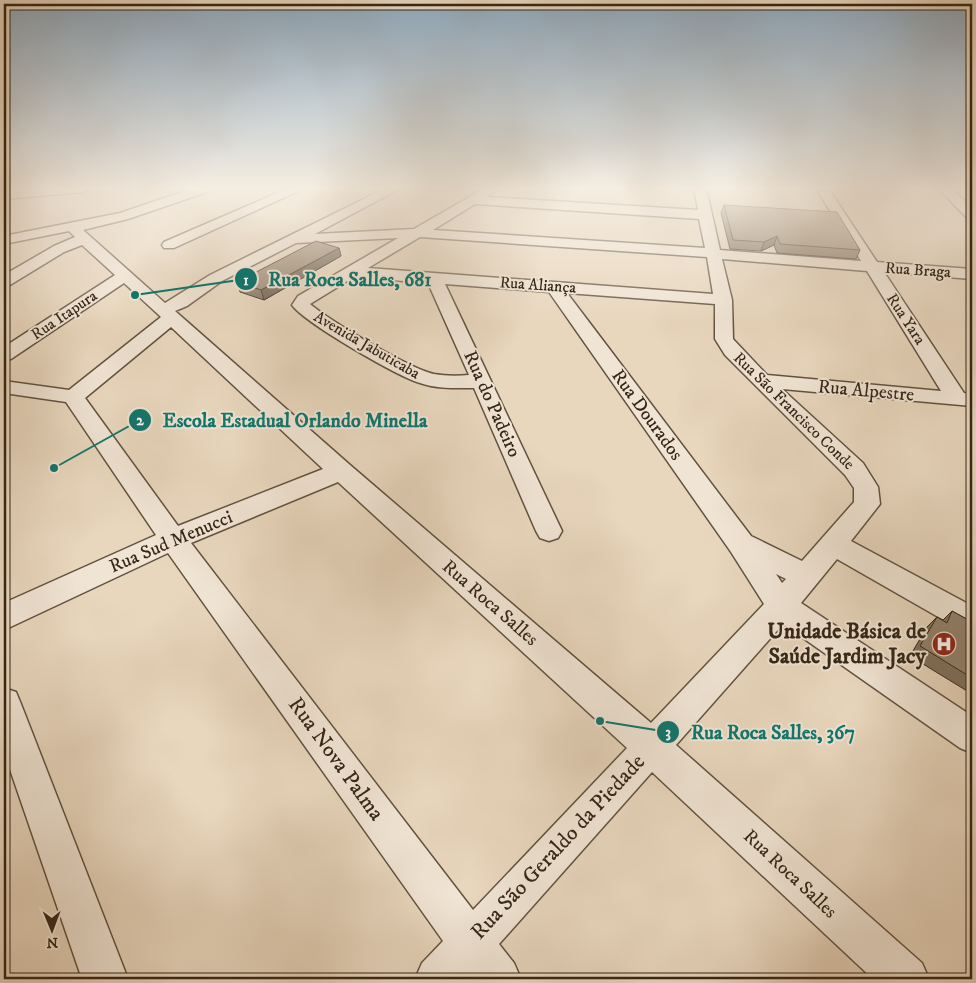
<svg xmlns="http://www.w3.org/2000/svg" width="976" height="983" font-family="'IM FELL DW Pica',serif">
<rect width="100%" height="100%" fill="#e8d6bd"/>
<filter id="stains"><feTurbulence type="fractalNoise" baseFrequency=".004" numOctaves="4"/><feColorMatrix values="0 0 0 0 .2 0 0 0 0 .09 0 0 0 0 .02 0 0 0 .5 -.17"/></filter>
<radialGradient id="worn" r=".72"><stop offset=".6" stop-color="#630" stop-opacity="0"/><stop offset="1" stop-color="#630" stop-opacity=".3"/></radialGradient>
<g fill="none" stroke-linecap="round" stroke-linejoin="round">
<g stroke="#615240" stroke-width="3">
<g id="minor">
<polygon points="43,188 89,188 83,192 4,199 4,191"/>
<path d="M 194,188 L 212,188 L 210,191 L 128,219 L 83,230 L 165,303 L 210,275 L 386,188 L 401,188 L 315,234 L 414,229 L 485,188 L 499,188 L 487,197 L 698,210 L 694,188 L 706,188 L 720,250 L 861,261 L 816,188 L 828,188 L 877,262 L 972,269 L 972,279 L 884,272 L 964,393 L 972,394 L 972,406 L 782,389 L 863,463 L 878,487 L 880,504 L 851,541 L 972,606 L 972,634 L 961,630 L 837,559 L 801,603 L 972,716 L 972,753 L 960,748 L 783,624 L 676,745 L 922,963 L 929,979 L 873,979 L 652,772 L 499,944 L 514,963 L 521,979 L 470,977 L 415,979 L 422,963 L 443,941 L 168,553 L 4,630 L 4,603 L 156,535 L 66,402 L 4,393 L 4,381 L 69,390 L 161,317 L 124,283 L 11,359 L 4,361 L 4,347 L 115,275 L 82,245 L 64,252 L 10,285 L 4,287 L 4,275 L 54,246 L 75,237 L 69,231 L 4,244 L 4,236 L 120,213 ZM 475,204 L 699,219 L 705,248 L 433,230 ZM 420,237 L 707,257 L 713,294 L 368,268 ZM 398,238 L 298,296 L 292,305 C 305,323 397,376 420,383 C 437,389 456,388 474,388 L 536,531 L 540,538 L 549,541 L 558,538 L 562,531 L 445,284 L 549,292 L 731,552 L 764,604 L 651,723 L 350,465 L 175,311 L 187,306 L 222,281 L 296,243 ZM 722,259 L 867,271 L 941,391 L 767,375 L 733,339 L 732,300 ZM 354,277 L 428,283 L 469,375 C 457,376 445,376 434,374 C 410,369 330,321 310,304 ZM 567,293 L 715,304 L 715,339 L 725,355 L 845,475 L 854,488 L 854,502 L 802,561 L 751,536 ZM 171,327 L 323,469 L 178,526 L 85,398 ZM 338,482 L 627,748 L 473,910 L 191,543 ZM 776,574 L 786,579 L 782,583 Z"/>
<polygon points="289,188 305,188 174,248 164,248 162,245 164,242"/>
<polygon points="938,188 951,188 972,208 972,219 967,218"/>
<polygon points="4,688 16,692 21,704 128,979 82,979 4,752"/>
</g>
</g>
<use href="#minor" fill="#f0e4d4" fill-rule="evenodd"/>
</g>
<g fill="#7e705e" stroke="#342617">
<polygon points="724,205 860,250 856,259 777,253 774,245 761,251 730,249 721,213"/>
<polygon points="339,248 341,256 264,300 240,292 237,282"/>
<polygon points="952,611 972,622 972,694 910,656 927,627 937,617 943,620"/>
</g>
<g fill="#665b4c" stroke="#342617">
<polygon points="777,236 774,245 761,251 764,242"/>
<polygon points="339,248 341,256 264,300 261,290"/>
</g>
<g fill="#92826d" stroke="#342617">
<polygon points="724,205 837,212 860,250 780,244 777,236 764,242 733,240"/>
<polygon points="316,241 339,248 261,290 237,282"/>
<polygon points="952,611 972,622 972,678 920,646 937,617 947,623"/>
</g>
<linearGradient id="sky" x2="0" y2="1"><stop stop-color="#8faac0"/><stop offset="0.58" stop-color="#f5ede1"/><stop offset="1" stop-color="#f5ede1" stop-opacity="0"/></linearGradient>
<rect width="976" height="325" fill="url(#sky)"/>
<defs>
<g id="hospital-disc" transform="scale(1.25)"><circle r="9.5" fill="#8f2418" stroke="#f0e4d4"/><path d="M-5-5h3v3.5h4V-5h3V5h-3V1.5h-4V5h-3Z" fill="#fff"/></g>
</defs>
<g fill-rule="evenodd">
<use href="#hospital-disc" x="944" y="644"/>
</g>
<g text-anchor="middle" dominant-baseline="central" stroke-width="4" stroke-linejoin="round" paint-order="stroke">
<g font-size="16" fill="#342617" stroke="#f0e4d4">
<text transform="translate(918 270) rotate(4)">Rua Braga</text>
<text transform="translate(538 285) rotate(4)">Rua Aliança</text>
<text transform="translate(64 315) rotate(-34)">Rua Itapura</text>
<text transform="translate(906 319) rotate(57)">Rua Yara</text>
<text transform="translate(367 345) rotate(30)">Avenida Jabuticaba</text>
<text transform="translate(794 411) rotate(44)">Rua São Francisco Conde</text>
</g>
<g font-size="19" fill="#342617" stroke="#f0e4d4">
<text transform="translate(866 391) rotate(5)">Rua Alpestre</text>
<text transform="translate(492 404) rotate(66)">Rua do Padeiro</text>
<text transform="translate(647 415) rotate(54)">Rua Dourados</text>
<text transform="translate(171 542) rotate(-23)">Rua Sud Menucci</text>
<text transform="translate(490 603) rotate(41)">Rua Roca Salles</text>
<text transform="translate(790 874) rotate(43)">Rua Roca Salles</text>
</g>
<g font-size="22" font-weight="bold" fill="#342617" stroke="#f0e4d4" text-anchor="end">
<text x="926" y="631">Unidade Básica de<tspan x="926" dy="25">Saúde Jardim Jacy</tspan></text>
</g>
<g font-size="22" fill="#342617" stroke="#f0e4d4">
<text transform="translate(336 759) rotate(54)">Rua Nova Palma</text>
<text transform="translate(558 847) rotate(-47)">Rua São Geraldo da Piedade</text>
</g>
</g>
<path fill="none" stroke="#0f766e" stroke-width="2" d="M135 295L246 279M54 468L140 420M600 721L668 732"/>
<g fill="#0f766e" stroke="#f0e4d4" stroke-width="2">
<circle cx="135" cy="295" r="5"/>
<circle cx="54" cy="468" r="5"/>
<circle cx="600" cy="721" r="5"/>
<circle cx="246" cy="279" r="12"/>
<circle cx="140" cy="420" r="12"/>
<circle cx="668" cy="732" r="12"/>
</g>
<g font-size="15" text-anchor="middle" font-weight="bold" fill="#fff">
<text x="246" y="285">1</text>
<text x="140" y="425">2</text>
<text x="668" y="737">3</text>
</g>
<g font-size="20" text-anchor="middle" font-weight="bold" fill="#0f766e" stroke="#f0e4d4" stroke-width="4" stroke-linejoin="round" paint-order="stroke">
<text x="350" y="286">Rua Roca Salles, 681</text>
<text x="295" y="427">Escola Estadual Orlando Minella</text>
<text x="773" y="739">Rua Roca Salles, 367</text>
</g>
<rect width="976" height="983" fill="none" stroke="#e8d6bd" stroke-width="20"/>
<rect x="5" y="5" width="966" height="973" fill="none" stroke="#342617" stroke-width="2.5"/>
<rect x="10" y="10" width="956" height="963" fill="none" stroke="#342617"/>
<g transform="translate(52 930) rotate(179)" stroke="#f0e4d4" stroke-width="4" paint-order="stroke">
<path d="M0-4L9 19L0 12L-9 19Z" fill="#342617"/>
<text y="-8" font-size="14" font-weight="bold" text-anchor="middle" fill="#342617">N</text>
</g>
<rect width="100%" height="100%" filter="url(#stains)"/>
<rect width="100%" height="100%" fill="url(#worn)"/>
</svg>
